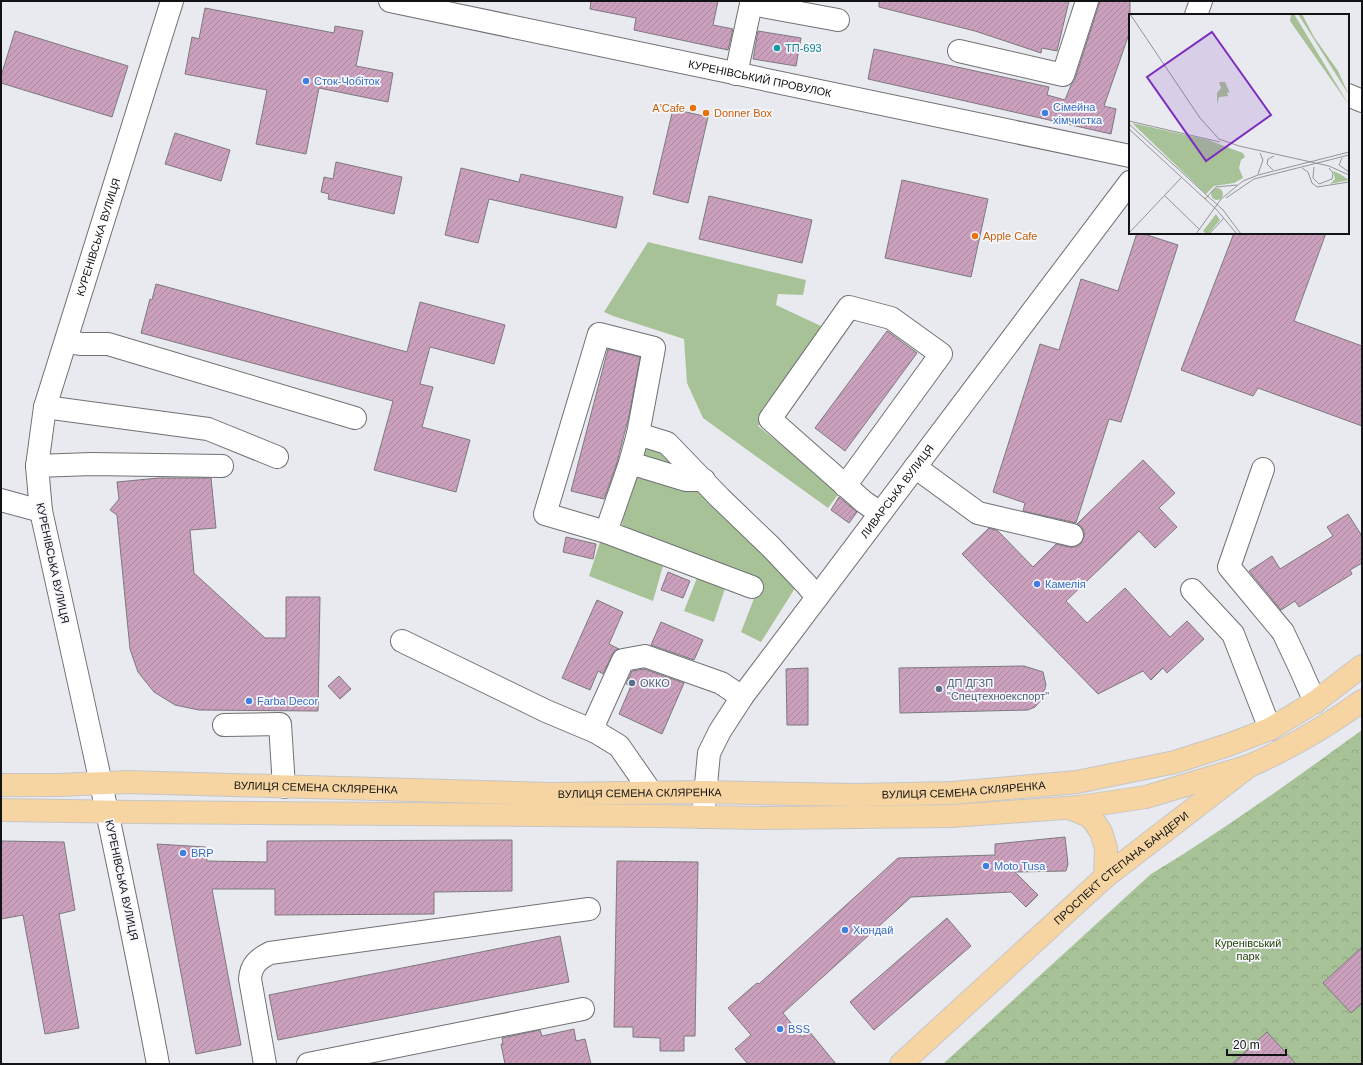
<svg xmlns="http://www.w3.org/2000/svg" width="1363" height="1065" font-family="Arial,sans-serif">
<defs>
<pattern id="park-crowns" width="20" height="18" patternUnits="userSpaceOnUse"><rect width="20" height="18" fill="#a8c298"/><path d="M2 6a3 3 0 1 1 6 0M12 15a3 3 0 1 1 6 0" fill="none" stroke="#90a682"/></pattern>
<pattern id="building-hatch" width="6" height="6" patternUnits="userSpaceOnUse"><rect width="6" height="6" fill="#caa0bd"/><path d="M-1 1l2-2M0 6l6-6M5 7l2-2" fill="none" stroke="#ac89a2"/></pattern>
</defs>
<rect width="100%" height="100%" fill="#e9eaef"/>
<g fill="#a8c298">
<polygon points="648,242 806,280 803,295 778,294 776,305 823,327 758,426 840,492 828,508 703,418 687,383 684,339 613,316 604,312"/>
<polygon points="649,441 680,470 640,455"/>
<polygon points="646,473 700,492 797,585 761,642 741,632 760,583 631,536 622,524 632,480"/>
<polygon points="601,539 664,562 653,601 589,576"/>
<polygon points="699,573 726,585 714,622 684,611"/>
</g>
<path fill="url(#park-crowns)" d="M 1362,730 L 1362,1064 L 943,1064 L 1151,874 C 1224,830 1293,780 1362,730 Z"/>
<g fill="url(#building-hatch)" stroke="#7d797c">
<polygon points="591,1 718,1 713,25 733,29 728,50 634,30 636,18 590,9"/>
<polygon points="879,1 1069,1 1057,51 1042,48 1041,53 975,31 879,7"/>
<polygon points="1100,1 1130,1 1130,31 1104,106 1116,109 1111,134 868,79 874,49 1049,87 1047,95 1065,100 1071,85 1075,79"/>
<polygon points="205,8 334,33 335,26 363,31 356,66 393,73 388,102 319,88 306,154 256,144 267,90 185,74 192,37 199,39"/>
<polygon points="15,31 128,66 112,117 1,83 1,76"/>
<polygon points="758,31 801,38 796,66 753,59"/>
<polygon points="673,109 708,117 688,203 653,194"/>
<polygon points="175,133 230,150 221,181 165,164"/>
<polygon points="336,162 402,177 394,214 328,199 329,194 321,192 324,177 333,179"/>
<polygon points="461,168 519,182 521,174 623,197 616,228 489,199 478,243 445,235"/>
<polygon points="902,180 988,199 971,277 885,258"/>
<polygon points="709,196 812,220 802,263 699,239"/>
<polygon points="1137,233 1141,233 1178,245 1121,422 1109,419 1076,523 1023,511 1025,503 993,492 1040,344 1059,350 1081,279 1118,291"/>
<polygon points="1234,233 1326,233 1294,321 1362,346 1362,426 1258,388 1253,396 1181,370"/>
<polygon points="156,284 407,352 420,302 505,325 494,364 430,347 420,384 433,387 422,427 470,440 456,492 374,470 393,401 141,333 150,299 152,300"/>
<polygon points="887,331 917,353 845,451 815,428"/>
<polygon points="608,349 640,357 629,416 616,466 604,499 571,491"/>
<polygon points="1143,460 1175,493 1159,508 1177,527 1155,548 1139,531 1066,601 1087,623 1125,588 1170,637 1187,621 1204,639 1167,673 1163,668 1151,680 1143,671 1098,694 962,554 989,528 998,531 1033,567 1056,544 1069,547 1076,547 1081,543 1084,537 1084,531 1081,526 1077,524"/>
<polygon points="159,478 211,478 216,528 190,530 194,573 265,638 286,638 286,597 320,597 318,711 199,710 175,705 154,692 138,672 130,649 117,515 110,510 119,499 117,482"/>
<polygon points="839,497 857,512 849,523 831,510"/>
<polygon points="1348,514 1362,536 1362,563 1350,570 1352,574 1299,607 1295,601 1281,610 1249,571 1272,556 1280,569 1333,536 1327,527"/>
<polygon points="566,537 596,544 593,559 563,552"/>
<polygon points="668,572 690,581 683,598 661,590"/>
<polygon points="597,600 623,612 609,644 619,649 615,650 612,655 603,674 598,671 590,690 562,678"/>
<polygon points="661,622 703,640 694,660 651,645"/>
<polygon points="1024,666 1043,672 1046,685 1042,699 1035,707 1028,710 900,713 899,668"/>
<polygon points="808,668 808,725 787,725 786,669"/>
<polygon points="644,669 684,683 662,734 619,714 631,686 626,684 632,671"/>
<polygon points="339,676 351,689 340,699 328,686"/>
<polygon points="1065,837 1068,864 1066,871 1015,872 1038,895 1026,907 1011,892 911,897 783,1013 802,1037 809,1031 836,1064 748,1064 735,1049 751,1035 728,1008 757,983 759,984 898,858 995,855 995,844"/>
<polygon points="512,840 512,891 434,892 434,914 275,915 275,889 212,889 241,1045 196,1054 157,844 205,847 207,861 267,862 267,841"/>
<polygon points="1,841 64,842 75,910 59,914 79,1028 45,1034 23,915 1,919"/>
<polygon points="617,861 698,862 695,1036 684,1036 684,1051 660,1051 660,1038 633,1037 633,1027 614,1027"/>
<polygon points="947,918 971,946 874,1030 850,1002"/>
<polygon points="560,936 569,982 278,1040 269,995"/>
<polygon points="1362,947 1362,1003 1351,1013 1323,983"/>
<polygon points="574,1029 576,1041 585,1039 591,1064 505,1064 501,1044 503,1044 502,1038 540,1030 542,1036"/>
<polygon points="1267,1032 1296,1064 1232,1064"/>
</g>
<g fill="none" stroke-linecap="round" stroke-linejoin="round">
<g stroke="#707175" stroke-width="24">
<g id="minor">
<path id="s1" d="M 390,1 L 1130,156"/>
<polyline points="751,4 838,20"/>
<polyline points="1196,15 1201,1"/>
<polyline points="959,51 1063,75 1087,1"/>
<polyline points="736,74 751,4 753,1"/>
<polyline points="1348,95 1362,101"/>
<polyline points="66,342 82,344 108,344 355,418"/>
<polyline points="45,407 208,429 277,457"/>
<polyline points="638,434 667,443 720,498 771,547 806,584 817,597"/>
<polyline points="630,463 686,480 704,480"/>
<polyline points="37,466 91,464 222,466"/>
<polyline points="915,467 978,513 1072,535"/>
<polyline points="1263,469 1229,567 1283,632 1300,668 1315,702"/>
<polyline points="845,486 941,354 891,318 849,307 770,419 864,502 880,513"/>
<polyline points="1,500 41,511"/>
<polyline points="606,532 545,514 599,334 654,348 638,434 630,463 606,532 752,587"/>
<polyline points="1192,590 1233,634 1270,729"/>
<polyline points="402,641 546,711 596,732"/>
<polyline points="224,725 280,724 284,787"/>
<polyline points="651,792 619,746 596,732 595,722 623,660 645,656 721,683 742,697"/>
<path id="s2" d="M 703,817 L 709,753 L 720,731 L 742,697 L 1130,182"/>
<path id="s3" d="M 158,1064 C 123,879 82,695 41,511 L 37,466 L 45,407 L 172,1"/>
<path d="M 265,1064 L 250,979 C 251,965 258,959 270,953 L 589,909"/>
<polyline points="308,1064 583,1009"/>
</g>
</g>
<g stroke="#c6c6c7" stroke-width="24">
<g id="major">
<path id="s4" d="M 1,785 L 58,785 L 128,782 L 550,794 L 705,792 L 855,795 L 952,793 L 1077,782 L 1175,762 L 1228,745 L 1270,729 L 1315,702 L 1362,666"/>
<polyline points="1069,808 1087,815 1093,820 1101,832 1106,848 1105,877"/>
<polyline points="1,810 135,812 657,816 758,818 952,816 1079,807 1146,797 1249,766"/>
<path id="s5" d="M 901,1064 L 1105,877 L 1249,766 C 1288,749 1327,726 1362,701"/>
</g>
</g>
<use href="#minor" stroke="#fff" stroke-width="22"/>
<use href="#major" stroke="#f7d5a2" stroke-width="22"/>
</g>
<circle fill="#0f9aa8" stroke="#f6f7fc" stroke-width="1.5" cx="777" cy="48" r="4"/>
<g fill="#3f7fe0" stroke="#f6f7fc" stroke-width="1.5">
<circle cx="306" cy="81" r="4"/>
<circle cx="1045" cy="113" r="4"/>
<circle cx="1037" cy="584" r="4"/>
<circle cx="249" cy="701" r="4"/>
<circle cx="183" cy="853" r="4"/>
<circle cx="986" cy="866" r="4"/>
<circle cx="845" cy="930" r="4"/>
<circle cx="780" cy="1029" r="4"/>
</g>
<g fill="#e8710a" stroke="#f6f7fc" stroke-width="1.5">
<circle cx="693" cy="108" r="4"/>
<circle cx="706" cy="113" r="4"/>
<circle cx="975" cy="236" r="4"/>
</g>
<g fill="#5c6f8a" stroke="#f6f7fc" stroke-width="1.5">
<circle cx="632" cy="683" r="4"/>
<circle cx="939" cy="689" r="4"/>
</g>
<g text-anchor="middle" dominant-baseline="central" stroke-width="3.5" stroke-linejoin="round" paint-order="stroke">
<g font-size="11" fill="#0d838f" stroke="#f6f7fc" text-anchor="start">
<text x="785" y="48">ТП-693</text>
</g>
<g font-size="11" fill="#121314" stroke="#f6f7fc">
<text stroke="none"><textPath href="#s1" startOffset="378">КУРЕНІВСЬКИЙ ПРОВУЛОК</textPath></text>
<text stroke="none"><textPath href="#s3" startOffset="848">КУРЕНІВСЬКА ВУЛИЦЯ</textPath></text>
<text stroke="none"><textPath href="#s2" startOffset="387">ЛИВАРСЬКА ВУЛИЦЯ</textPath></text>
<text transform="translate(53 563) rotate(78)">КУРЕНІВСЬКА ВУЛИЦЯ</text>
<text stroke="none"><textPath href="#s4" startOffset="315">ВУЛИЦЯ СЕМЕНА СКЛЯРЕНКА</textPath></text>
<text stroke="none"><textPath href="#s4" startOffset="963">ВУЛИЦЯ СЕМЕНА СКЛЯРЕНКА</textPath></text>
<text stroke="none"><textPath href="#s4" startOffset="639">ВУЛИЦЯ СЕМЕНА СКЛЯРЕНКА</textPath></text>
<text stroke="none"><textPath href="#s5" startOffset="295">ПРОСПЕКТ СТЕПАНА БАНДЕРИ</textPath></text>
<text transform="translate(122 880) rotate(78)">КУРЕНІВСЬКА ВУЛИЦЯ</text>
</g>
<g font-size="11" fill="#366cbe" stroke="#f6f7fc" text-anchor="start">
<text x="314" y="81">Сток-Чобіток</text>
<text x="1053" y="107">Сімейна<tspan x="1053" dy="13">хімчистка</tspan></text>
<text x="1045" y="584">Камелія</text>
<text x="257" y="701">Farba Decor</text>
<text x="191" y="853">BRP</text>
<text x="994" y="866">Moto Tusa</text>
<text x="853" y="930">Хюндай</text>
<text x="788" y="1029">BSS</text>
</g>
<g font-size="11" fill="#c56008" stroke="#f6f7fc" text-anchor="start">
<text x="685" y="108" text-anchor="end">A'Cafe</text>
<text x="714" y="113">Donner Box</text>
<text x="983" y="236">Apple Cafe</text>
</g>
<g font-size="11" fill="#4e5e75" stroke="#f6f7fc" text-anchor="start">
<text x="640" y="683">ОККО</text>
<text x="947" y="683">ДП ДГЗП<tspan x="947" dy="13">"Спецтехноекспорт"</tspan></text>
</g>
<g font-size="11" fill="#254406" stroke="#f6f7fc">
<text x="1248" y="943">Куренівський<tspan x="1248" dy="13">парк</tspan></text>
</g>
</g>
<g transform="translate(1129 14)">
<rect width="220" height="220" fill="#e9eaef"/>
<path d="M 90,68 L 96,68 L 101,79 L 98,78 L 99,82 L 90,83 L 88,90 L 88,79 L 92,74 ZM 204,157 L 211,160 L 220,166 L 201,170 L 206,165 ZM82 180a6 6 0 1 1 12 0a6 6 0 1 1-12 0ZM 87,200 L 91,206 L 80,219 L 76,219 L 74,217 Z" fill="#a8c298"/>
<path d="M 162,0 L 165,0 L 220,91 L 161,7 ZM 169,0 L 173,0 L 185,23 L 209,57 L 220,81 Z" fill="#a7c097"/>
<path d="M 3,109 L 79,126 L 114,139 L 116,143 L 112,146 L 110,154 L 114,164 L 105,169 L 85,172 L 77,180 Z" fill="#a8c298"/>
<path fill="none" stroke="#939497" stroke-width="1" d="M 1,0 L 71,104 L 90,125 L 110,132 L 200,152 L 220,161M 0,107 L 91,128M 0,110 L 94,196 L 112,220M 0,115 L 87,195 L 108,220M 213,144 L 210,151 L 220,158M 185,153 L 184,164 L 190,170 L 203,165 L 204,159 L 200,154M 173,154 L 179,158 L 183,169 L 188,173 L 220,168M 144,156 L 138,150 L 139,145 L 145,142M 129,160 L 134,146 L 131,139M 35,181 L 70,215M 97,184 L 125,165 L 220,141M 76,185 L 87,173 L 108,171M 0,219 L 52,164M 67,220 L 92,185 L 114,167 L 129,161 L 220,138M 80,220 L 95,204"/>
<path fill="#7b2cbf" fill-opacity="0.15" stroke="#7b2cbf" stroke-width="2" d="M 83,18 L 142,101 L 77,147 L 18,63 Z"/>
<rect width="220" height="220" fill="none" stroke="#121314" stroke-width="2"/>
</g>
<rect width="1363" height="1065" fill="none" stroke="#121314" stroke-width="4"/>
<path d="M1227 1049v6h59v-6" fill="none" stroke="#121314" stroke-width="2"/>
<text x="1233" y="1049" font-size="12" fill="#121314" stroke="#f6f7fc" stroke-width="3" paint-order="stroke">20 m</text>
</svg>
